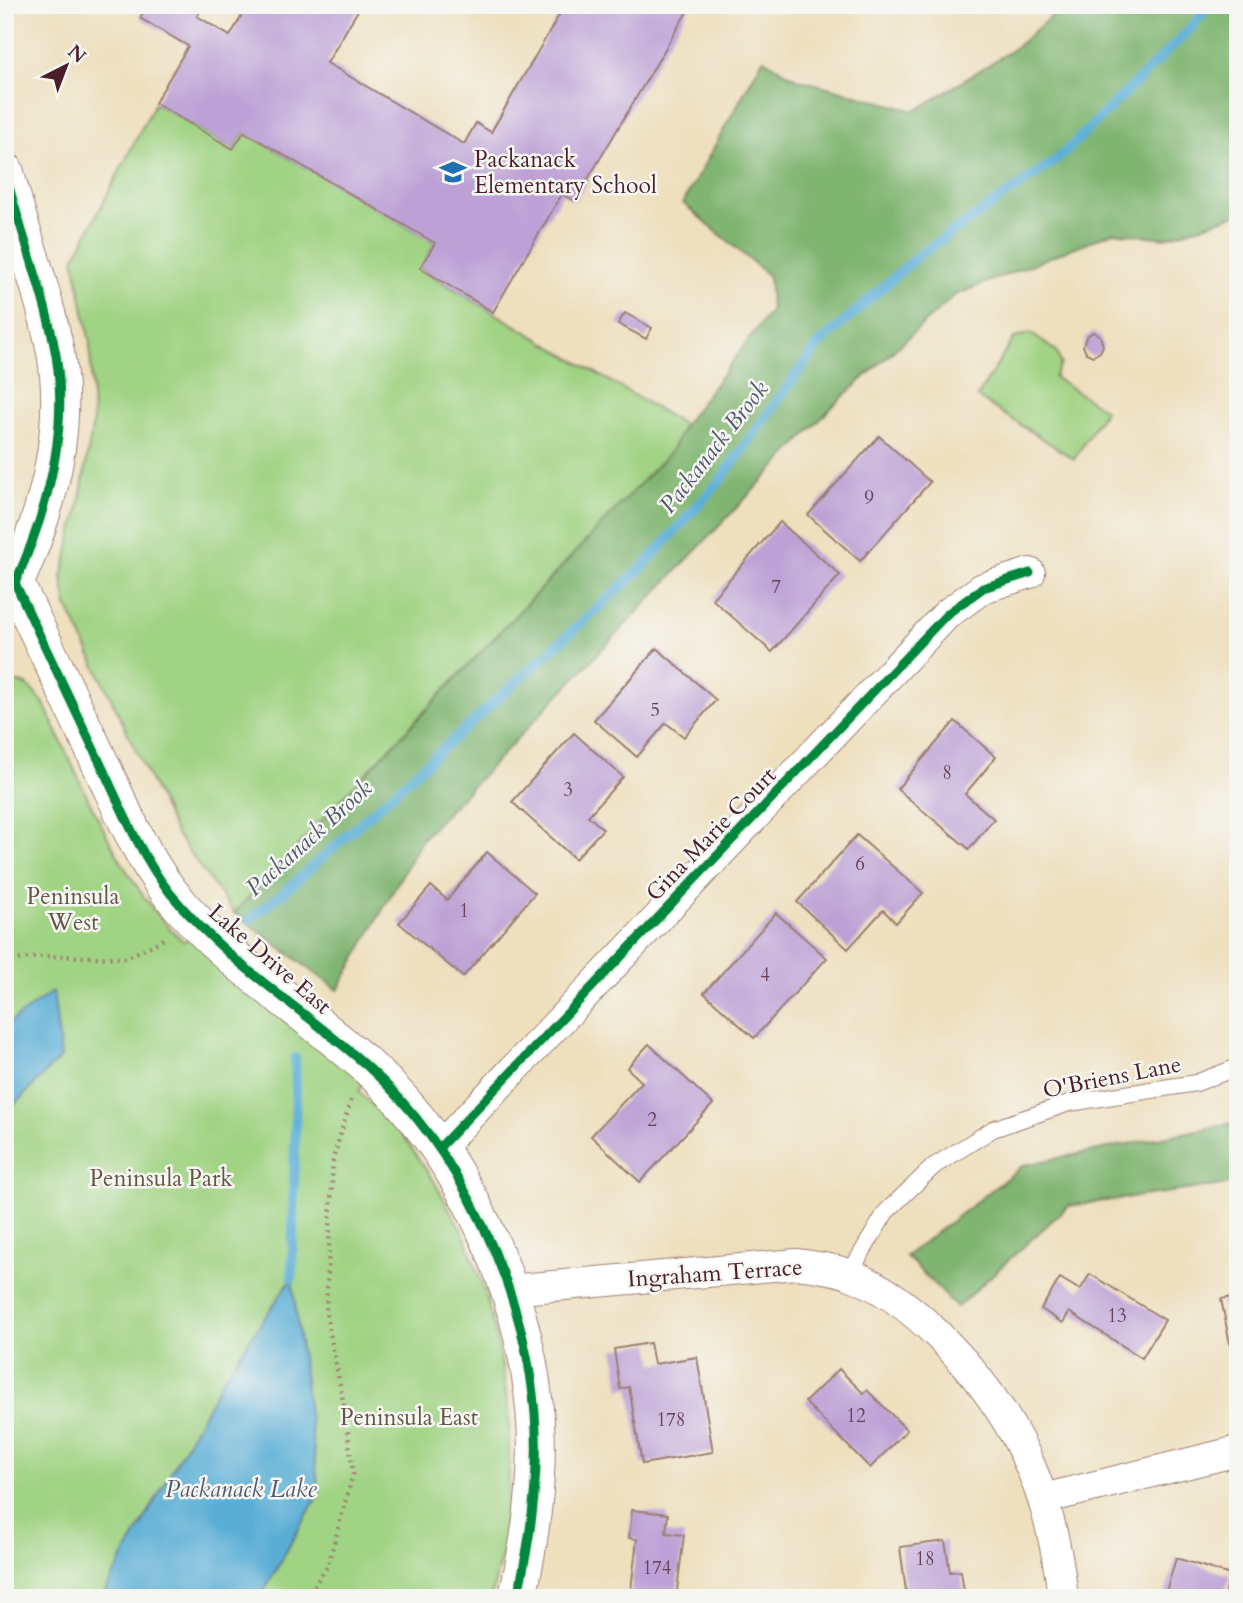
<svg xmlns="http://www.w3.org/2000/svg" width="1243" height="1603" font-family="Cardo,serif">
<rect width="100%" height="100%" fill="#f6f6f2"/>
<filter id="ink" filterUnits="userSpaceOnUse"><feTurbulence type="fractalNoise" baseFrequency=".0143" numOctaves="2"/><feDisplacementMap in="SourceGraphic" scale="14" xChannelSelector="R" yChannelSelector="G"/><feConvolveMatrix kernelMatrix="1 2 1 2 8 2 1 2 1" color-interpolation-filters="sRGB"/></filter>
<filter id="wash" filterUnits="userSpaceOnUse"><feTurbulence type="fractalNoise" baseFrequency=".00686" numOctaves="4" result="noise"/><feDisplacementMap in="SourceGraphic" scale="28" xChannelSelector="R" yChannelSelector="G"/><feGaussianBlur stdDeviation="1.57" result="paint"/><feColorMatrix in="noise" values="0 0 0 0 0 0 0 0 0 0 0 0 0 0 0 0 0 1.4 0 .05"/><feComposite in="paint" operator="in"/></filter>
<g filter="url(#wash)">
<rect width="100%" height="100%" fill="#eedfbd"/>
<g fill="#a0d383" stroke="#757957" stroke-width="2">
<polygon points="155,103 233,149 244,132 435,243 420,269 684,425 672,450 234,913 176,834 67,606 62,578 79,506 93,422 90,343 74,259"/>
<polygon points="1030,333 1056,351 1061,364 1054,377 1105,410 1074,459 977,397 1014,338"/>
<path d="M 5,680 L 27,685 L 43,702 C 78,775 122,888 183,941 L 205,934 L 368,1067 L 359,1092 L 398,1129 L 434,1181 L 465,1237 L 486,1296 L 500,1354 L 509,1414 L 509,1480 L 504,1545 L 491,1598 L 260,1598 L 319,1493 L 291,1279 L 111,1598 L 5,1598 L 5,1114 L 61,1057 L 5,1026 Z"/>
</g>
<g fill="#80b571" stroke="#656a4e" stroke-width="2">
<polygon points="1064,5 1238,5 1238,214 1165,238 1113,232 955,295 834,405 422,839 338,990 234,913 672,450 684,425 771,310 769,276 683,203 763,59 797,79 915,111 1015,48"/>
<polygon points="1238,1122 1238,1183 1068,1206 957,1307 906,1256 1024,1165"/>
</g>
<g fill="#5aaed6" stroke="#526680" stroke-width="2">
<polygon points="53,991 61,1057 5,1114 5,1026"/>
<polygon points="292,1278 319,1493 260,1598 101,1598 222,1380"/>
</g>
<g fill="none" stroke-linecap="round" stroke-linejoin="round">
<g stroke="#5aaed6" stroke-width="10">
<polyline points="250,919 282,894 641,569 719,482 817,346 918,256 1059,158 1188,31 1210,5"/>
<polyline points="292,1278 296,1091 295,1058"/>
</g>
</g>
<g id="blocks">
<g fill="#bda1d6">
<polygon points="147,5 204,5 197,16 230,36 248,5 361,5 327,63 464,144 476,123 491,132 565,5 691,5 575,201 562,194 493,312 420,268 435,243 244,132 233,149 155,103 188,46 140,18"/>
<polygon points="625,313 652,328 646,339 618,324"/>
<polygon points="1093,332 1100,336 1103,346 1100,352 1093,356 1086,353 1083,346 1086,337"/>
<polygon points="879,436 930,482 860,561 808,515"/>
<polygon points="780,522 840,575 772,652 712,599"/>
<polygon points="657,648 716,700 684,737 666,723 637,757 594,720"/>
<polygon points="955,721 996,757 965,794 994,819 969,849 897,789"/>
<polygon points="574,733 623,777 588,816 603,829 575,859 512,802"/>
<polygon points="857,835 923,893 896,923 883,910 848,949 797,902"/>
<polygon points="487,852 535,893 463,977 399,923 431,886 447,900"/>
<polygon points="776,913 827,958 754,1038 704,993"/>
<polygon points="649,1044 713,1104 640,1182 591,1136 642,1082 627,1068"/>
<polygon points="1090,1274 1165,1320 1142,1358 1069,1312 1063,1323 1041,1309 1060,1278 1080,1290"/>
<polygon points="1238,1296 1238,1358 1233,1359 1221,1299"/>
<polygon points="650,1343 654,1364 697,1357 713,1452 642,1464 629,1387 620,1389 614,1349"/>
<polygon points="839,1369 863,1393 867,1390 907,1430 870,1468 805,1402"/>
<polygon points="632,1510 668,1514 666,1533 684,1535 676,1598 630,1598 637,1539 629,1538"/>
<polygon points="945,1541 950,1572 961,1571 965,1598 907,1598 900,1547"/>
<polygon points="1176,1558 1230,1575 1223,1598 1164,1598"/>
</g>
</g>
</g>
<g filter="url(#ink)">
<use href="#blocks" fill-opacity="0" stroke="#9c7f74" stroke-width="2"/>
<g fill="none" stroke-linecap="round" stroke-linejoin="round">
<g stroke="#9c7f74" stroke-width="18">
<polyline id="service" points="849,1274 886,1212 934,1166 993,1129 1069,1103 1196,1083 1238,1067"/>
</g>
<g stroke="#9c7f74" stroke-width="32">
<g id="minor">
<polyline points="439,1148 947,614 983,588 1030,573"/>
<path d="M 509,1290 L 796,1264 C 813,1266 831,1268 848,1274 C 883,1286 914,1311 940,1337 C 1016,1412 1052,1493 1063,1598"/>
<polyline points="1043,1499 1238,1451"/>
</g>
</g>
<g stroke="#9c7f74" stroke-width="39">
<path id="tertiary" d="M 5,171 C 19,228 41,283 53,340 C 72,423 49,508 15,583 C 44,645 73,706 102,767 C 122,810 141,856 170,893 C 228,964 301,1007 367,1066 C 461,1150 525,1289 535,1414 C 540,1476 531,1538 517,1598"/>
</g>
<g stroke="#9c7f74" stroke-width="4.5" stroke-dasharray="2 5" stroke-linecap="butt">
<polyline points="5,961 48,956 126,958 164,939"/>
<polyline points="306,1598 328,1565 353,1474 345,1411 326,1313 333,1159 351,1100"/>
</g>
<use href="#service" stroke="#fff" stroke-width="16"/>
<use href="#minor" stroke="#fff" stroke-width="30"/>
<use href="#tertiary" stroke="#fff" stroke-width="37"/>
<g stroke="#f6f6f2" stroke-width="13">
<g id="cycleway">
<path d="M 5,171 C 19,228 41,283 53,340 C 72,423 49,508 15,583 C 44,645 73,706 102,767 C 122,810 141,856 170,893 C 228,964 301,1007 367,1066 C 461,1150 525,1289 535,1414 C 540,1476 531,1538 517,1598"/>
<polyline points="439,1148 947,614 983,588 1030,573"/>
</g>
</g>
<use href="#cycleway" stroke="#00873e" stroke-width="9"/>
</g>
</g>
<defs>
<g id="school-bare" transform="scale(2.1)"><path d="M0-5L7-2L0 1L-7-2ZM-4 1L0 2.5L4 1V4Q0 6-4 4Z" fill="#1f6fb2" stroke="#f6f6f2" stroke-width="2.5" paint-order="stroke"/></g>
</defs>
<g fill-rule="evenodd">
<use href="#school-bare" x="453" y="172"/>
</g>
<g text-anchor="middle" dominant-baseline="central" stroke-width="5" stroke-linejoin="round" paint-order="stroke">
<g font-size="19" fill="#674056">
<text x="869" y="498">9</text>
<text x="776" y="587">7</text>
<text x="655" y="710">5</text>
<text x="947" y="773">8</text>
<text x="568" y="790">3</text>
<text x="860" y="864">6</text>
<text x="464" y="911">1</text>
<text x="765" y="975">4</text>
<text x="652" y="1120">2</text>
<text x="1117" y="1316">13</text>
<text x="856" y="1416">12</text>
<text x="671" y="1420">178</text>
<text x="925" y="1559">18</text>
<text x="657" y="1568">174</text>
</g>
<g font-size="23" fill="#4a1f2b" stroke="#f6f6f2" text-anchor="start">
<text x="474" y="159">Packanack<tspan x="474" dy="26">Elementary School</tspan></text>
</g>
<g font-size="23" fill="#4a1f2b" stroke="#f6f6f2">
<text transform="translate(711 834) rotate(-46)">Gina Marie Court</text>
<text transform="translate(270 959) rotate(41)">Lake Drive East</text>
<text transform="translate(1112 1077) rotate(-11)">O'Briens Lane</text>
<text transform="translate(715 1273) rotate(-4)">Ingraham Terrace</text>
</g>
<g font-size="23" fill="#645545" stroke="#f6f6f2">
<text x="73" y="896">Peninsula<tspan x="73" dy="26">West</tspan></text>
<text x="161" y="1178">Peninsula Park</text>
<text x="409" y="1417">Peninsula East</text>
</g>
<g font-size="24" font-style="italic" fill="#50586f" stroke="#f6f6f2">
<text transform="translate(714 447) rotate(-52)">Packanack Brook</text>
<text transform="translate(309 838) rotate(-42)">Packanack Brook</text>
<text x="241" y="1489">Packanack Lake</text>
</g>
</g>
<rect width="1243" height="1603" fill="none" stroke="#f6f6f2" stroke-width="28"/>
<g transform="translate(66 66) rotate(42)" stroke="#f6f6f2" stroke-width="5" paint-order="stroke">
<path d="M0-5L12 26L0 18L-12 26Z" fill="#4a1f2b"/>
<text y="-10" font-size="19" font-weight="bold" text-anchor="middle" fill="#4a1f2b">N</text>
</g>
</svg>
